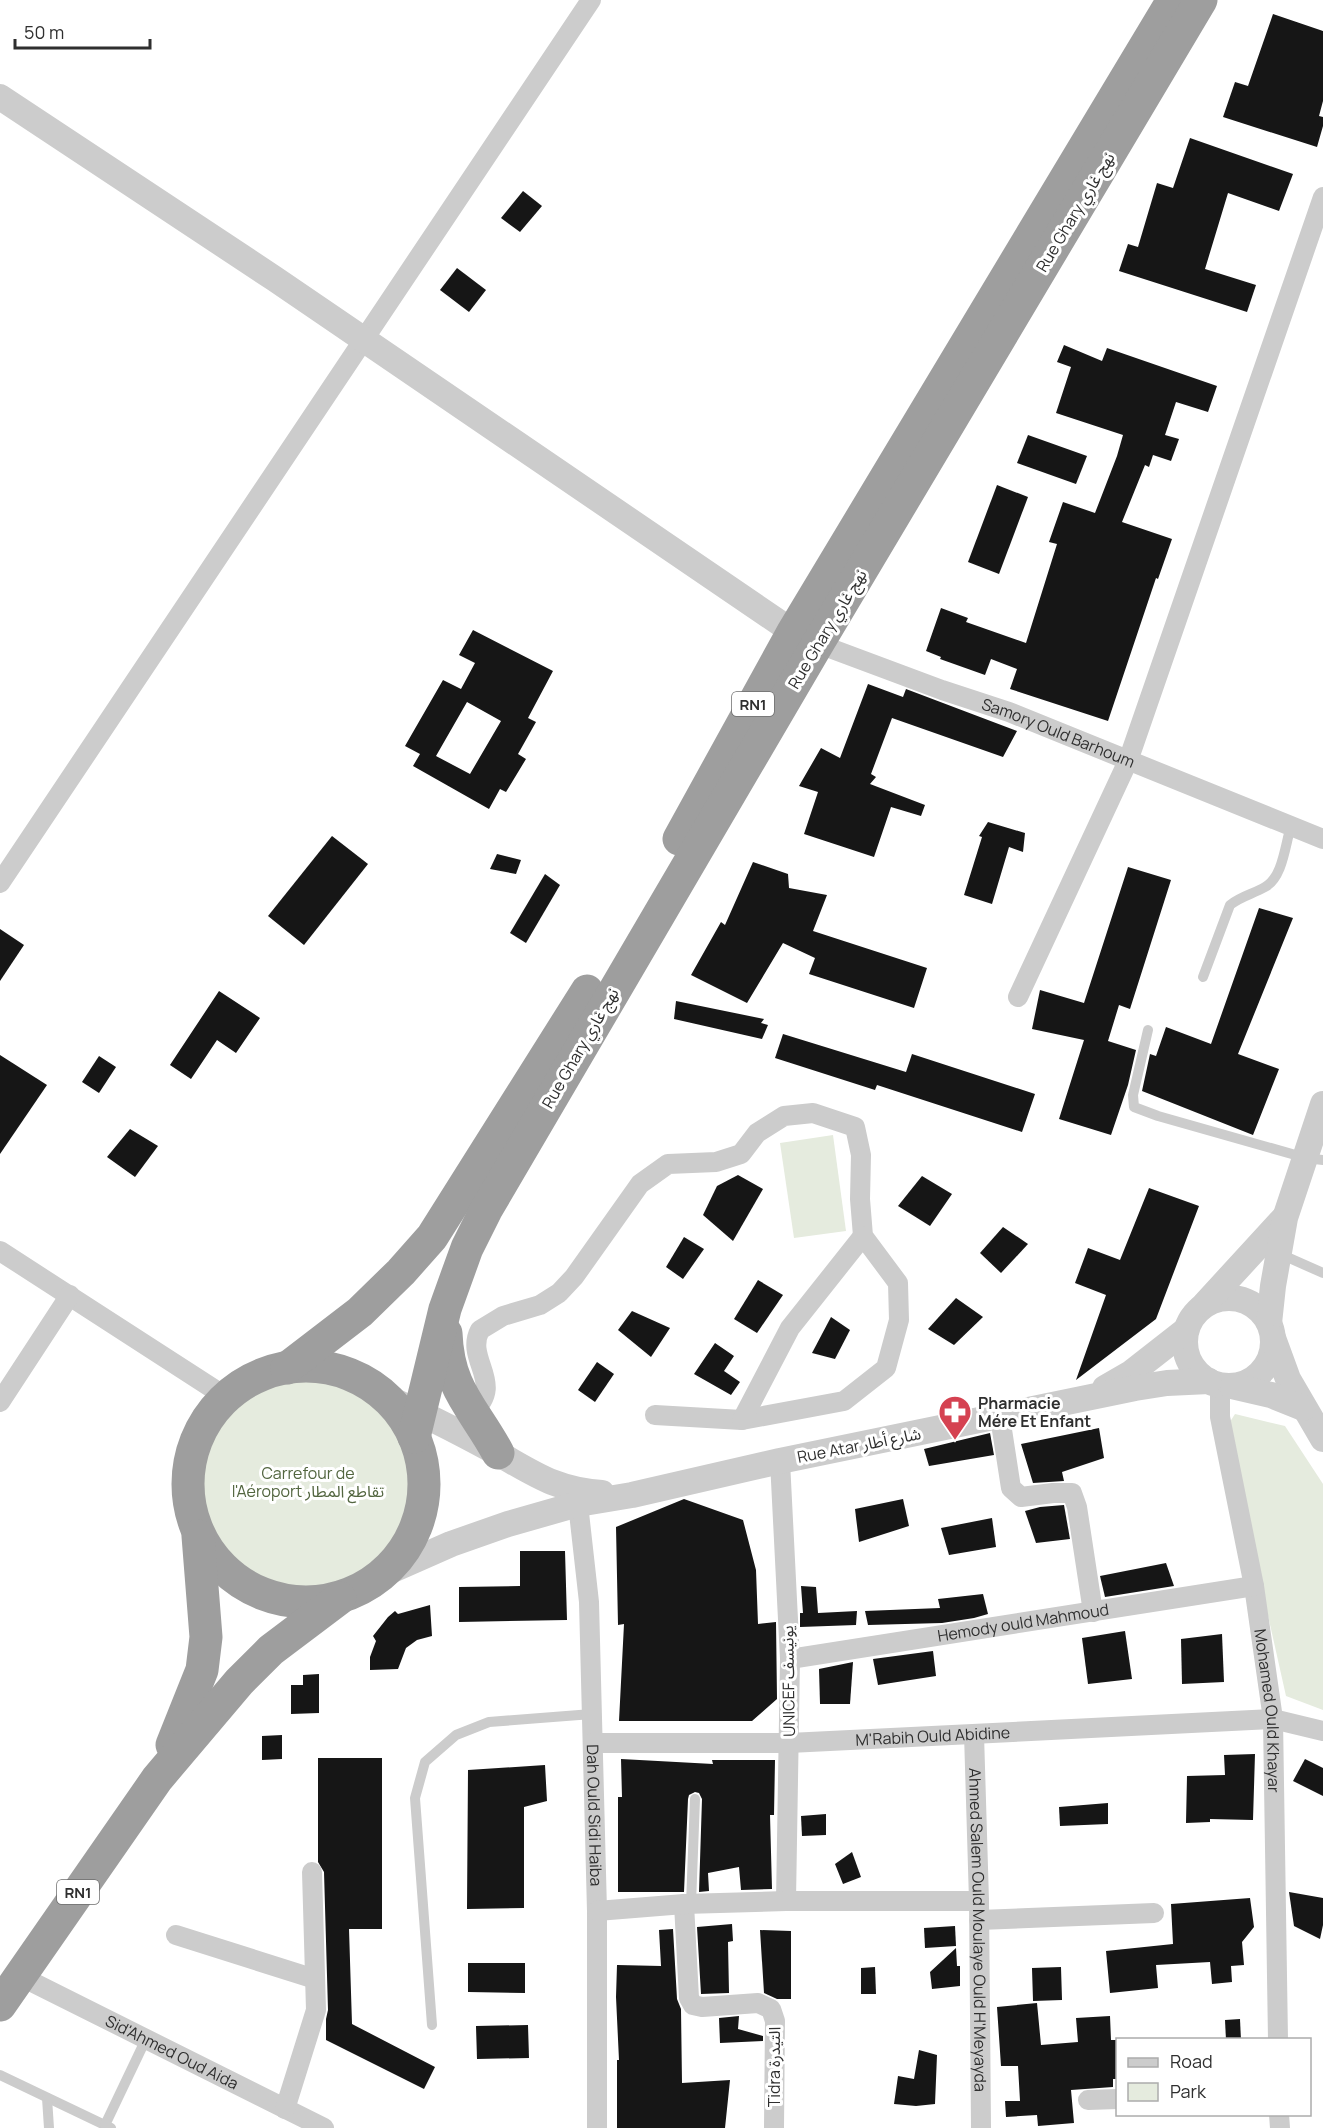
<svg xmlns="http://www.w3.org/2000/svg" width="1323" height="2128" font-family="Manrope,'Noto Sans Arabic',sans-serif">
<rect width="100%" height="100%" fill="#fff"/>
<g fill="#e5ebde">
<polygon points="833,1135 846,1231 794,1238 780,1143"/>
<circle cx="308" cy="1483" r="108"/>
<polygon points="1235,1414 1285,1426 1323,1484 1323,1710 1286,1696 1226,1428"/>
</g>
<g fill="#161616" fill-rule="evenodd">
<polygon points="1273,14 1323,31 1323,101 1319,116 1323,117 1323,126 1317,147 1223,117 1235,82 1248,86"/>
<polygon points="1190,138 1293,174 1279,211 1228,193 1205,269 1256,285 1247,312 1119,271 1128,244 1138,247 1157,183 1173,188"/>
<polygon points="523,191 542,206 520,232 501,218"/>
<polygon points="457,268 486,290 469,312 440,290"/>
<polygon points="1064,345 1102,361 1107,348 1217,386 1208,412 1176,402 1165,435 1179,439 1171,461 1153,455 1149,467 1145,465 1122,522 1172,539 1158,579 1156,578 1108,721 1010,689 1017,669 991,659 985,675 940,659 941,657 926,651 941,608 968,618 966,622 1026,643 1057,544 1049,542 1063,502 1095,513 1117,456 1123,435 1056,413 1071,367 1057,362"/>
<polygon points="1028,435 1087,456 1076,484 1017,463"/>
<polygon points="997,485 1028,497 999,574 968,562"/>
<path d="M 473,630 L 553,671 L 528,718 L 536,722 L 518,754 L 526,759 L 506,792 L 500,789 L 489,809 L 413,766 L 420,754 L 405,746 L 443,680 L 461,689 L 475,663 L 459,655 ZM 467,702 L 501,721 L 470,774 L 436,756 Z"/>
<polygon points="868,684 903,697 906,689 1017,731 1003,757 892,718 871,774 876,777 870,784 925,805 921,816 891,807 874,857 804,834 818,792 799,786 821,748 840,758"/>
<polygon points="988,822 1025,833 1023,852 1009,847 992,904 964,895 982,837 979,836"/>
<polygon points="332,836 368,864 304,945 268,916"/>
<polygon points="497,854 521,860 516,874 490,869"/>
<polygon points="753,862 788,874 789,888 827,895 813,931 927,968 914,1008 809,974 815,958 783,943 747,1003 691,975 721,922 725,925"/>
<polygon points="1128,867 1171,880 1130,1009 1119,1005 1108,1041 1136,1050 1128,1085 1111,1135 1059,1119 1084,1040 1032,1029 1040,990 1084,1003"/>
<polygon points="545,874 560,885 526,943 510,933"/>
<polygon points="1259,908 1293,918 1238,1054 1279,1069 1253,1135 1142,1091 1150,1054 1156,1056 1166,1027 1211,1044"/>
<polygon points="0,929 24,945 0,981"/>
<polygon points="219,991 260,1018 236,1053 217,1040 191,1079 170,1065"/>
<polygon points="676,1001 764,1019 761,1023 768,1025 762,1039 674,1019"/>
<polygon points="783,1034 906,1072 912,1054 1035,1094 1022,1132 877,1085 875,1090 775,1058"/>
<polygon points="0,1055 47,1085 0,1154"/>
<polygon points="99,1056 116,1067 99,1093 82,1082"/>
<polygon points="130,1129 158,1146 135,1177 107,1157"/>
<polygon points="738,1175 763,1189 733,1241 703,1215 717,1186"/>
<polygon points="922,1176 952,1194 930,1226 898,1206"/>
<polygon points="1149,1188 1199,1206 1156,1319 1076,1380 1106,1295 1075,1283 1088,1248 1120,1260"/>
<polygon points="1003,1227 1028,1244 1001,1273 980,1253"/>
<polygon points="684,1237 704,1249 683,1279 666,1267"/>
<polygon points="758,1280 783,1295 757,1333 734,1319"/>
<polygon points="956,1298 983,1317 954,1345 928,1329"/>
<polygon points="632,1311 670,1328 651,1357 618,1330"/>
<polygon points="831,1317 850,1330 835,1359 812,1353"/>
<polygon points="715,1343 734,1356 724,1371 740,1382 731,1395 694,1374"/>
<polygon points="597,1362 614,1374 595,1402 578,1390"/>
<polygon points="1099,1428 1104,1458 1062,1472 1064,1481 1033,1483 1021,1444"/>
<polygon points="990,1433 994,1455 929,1466 924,1449"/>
<polygon points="684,1499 743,1520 756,1570 758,1624 776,1622 777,1699 752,1721 619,1721 624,1624 618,1625 616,1527"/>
<polygon points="903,1499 909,1526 859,1542 855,1509"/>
<polygon points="1064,1505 1070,1539 1036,1543 1025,1511 1040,1507"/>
<polygon points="992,1518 996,1547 949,1555 941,1528"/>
<polygon points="520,1551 565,1551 567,1620 459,1622 459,1587 520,1586"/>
<polygon points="1166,1563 1174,1586 1105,1597 1100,1576"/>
<polygon points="801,1586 816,1587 818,1613 857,1611 856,1625 800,1627 800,1613 803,1613"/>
<polygon points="983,1594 988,1614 974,1618 942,1623 868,1625 865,1611 940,1608 938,1599"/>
<polygon points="430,1605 432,1636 417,1640 406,1648 398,1669 370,1670 370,1657 376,1641 373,1636 388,1617 395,1611 398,1614"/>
<polygon points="1125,1631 1132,1679 1088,1684 1082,1638"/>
<polygon points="1222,1634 1224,1682 1182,1684 1181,1639"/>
<polygon points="933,1651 936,1676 878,1685 873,1659"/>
<polygon points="853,1662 850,1704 820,1704 819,1669"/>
<polygon points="319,1674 319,1713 291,1714 291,1685 303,1685 303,1675"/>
<polygon points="282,1735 282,1759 262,1760 262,1736"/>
<polygon points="1255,1754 1253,1820 1210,1819 1210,1822 1186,1823 1187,1776 1225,1775 1224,1755"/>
<polygon points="318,1758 382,1758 382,1929 349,1929 352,2024 435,2067 424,2089 326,2040 326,2019 328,2010 324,1872 318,1862"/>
<polygon points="621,1759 713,1764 712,1760 775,1760 774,1815 770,1815 772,1889 741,1890 739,1867 708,1873 709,1891 699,1892 702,1799 699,1793 695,1792 689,1795 688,1799 684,1892 618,1892 618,1797 622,1797"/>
<polygon points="1305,1759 1323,1768 1323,1796 1293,1781"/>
<polygon points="545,1765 547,1801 524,1807 524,1908 467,1909 468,1770"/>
<polygon points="1108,1803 1108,1824 1060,1826 1059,1807"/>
<polygon points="826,1814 826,1835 802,1836 801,1816"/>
<polygon points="852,1852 861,1877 843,1884 835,1864"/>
<polygon points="1289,1892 1323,1898 1323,1925 1320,1939 1294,1926"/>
<polygon points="1250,1898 1254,1927 1242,1942 1244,1965 1231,1966 1232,1982 1212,1984 1210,1962 1156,1965 1158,1988 1110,1993 1106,1951 1173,1944 1171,1904"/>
<polygon points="732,1924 733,1941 728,1942 729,1993 701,1994 697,1927"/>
<polygon points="955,1926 956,1946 925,1948 924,1928"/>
<polygon points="673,1929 677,1999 681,2009 682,2083 730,2080 725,2128 617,2128 617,2060 619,2060 616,1997 617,1965 661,1966 659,1930"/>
<polygon points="760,1930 791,1931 791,1999 777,1999 764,1993"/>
<polygon points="956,1948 957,1966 960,1966 960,1986 932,1989 930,1972"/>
<polygon points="468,1963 525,1963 525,1993 468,1992"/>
<polygon points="875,1967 876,1994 861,1994 861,1968"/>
<polygon points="1061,1967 1062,2000 1033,2001 1032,1968"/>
<polygon points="1037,2003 1041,2045 1078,2042 1076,2018 1110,2016 1111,2040 1118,2040 1118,2079 1113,2079 1113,2087 1071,2090 1074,2123 1038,2126 1037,2115 1006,2117 1005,2101 1020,2101 1018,2066 1001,2066 997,2007"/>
<polygon points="739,2016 738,2029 763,2036 763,2041 720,2043 719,2018"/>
<polygon points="1240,2019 1241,2040 1226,2040 1225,2020"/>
<polygon points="528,2025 529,2058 477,2059 476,2026"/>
<polygon points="919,2050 937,2055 935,2104 916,2106 894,2104 898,2076 914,2079"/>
</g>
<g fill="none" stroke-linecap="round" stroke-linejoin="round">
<g stroke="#ccc" stroke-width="10">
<path d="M 1203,977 L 1230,905 C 1241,896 1253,894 1265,887 C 1283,877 1285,845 1291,826"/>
<polyline points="1148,1030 1133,1095 1134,1107 1158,1116 1306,1158 1323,1160"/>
<polyline points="1278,1253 1323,1273"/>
<polyline points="691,1904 695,1799"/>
<polyline points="432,2025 415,1798 425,1762 456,1735 489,1722 592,1714"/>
<polyline points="0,2075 111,2128"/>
<polyline points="47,2098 49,2128"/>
<polyline points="105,2125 146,2039"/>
</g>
<g stroke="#ccc" stroke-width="20">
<path id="s1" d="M 808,640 L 942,690 L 1009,712 L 1323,839"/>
<path d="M 0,883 C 198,589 393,294 591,0"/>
<polyline points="1018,997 1128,761 1323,197"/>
<polyline points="0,1251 226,1397"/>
<path id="s2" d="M 1220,1385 L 1220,1417 L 1254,1586 L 1273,1719 L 1278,2040"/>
<polyline points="0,1402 70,1295"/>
<path d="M 471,1413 C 507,1384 464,1360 480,1330 L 503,1316 L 540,1305 L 559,1293 L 574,1277 L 640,1184 L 668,1164 L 716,1162 L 741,1154 L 757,1133 L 784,1116 L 813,1113 L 855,1127 L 861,1155 L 860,1199 L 863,1236 L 898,1283 L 899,1320 L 886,1368 L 844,1401 L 742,1420 L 655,1415"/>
<polyline points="1000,1417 1011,1488 1021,1497 1053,1493 1072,1493 1077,1507 1093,1612"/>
<polyline points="742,1420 790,1328 863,1236"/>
<polyline points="780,1461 790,1659 786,1901"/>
<path id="s3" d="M 578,1504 L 589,1602 L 597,1911 L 597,2128"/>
<path id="s4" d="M 790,1659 L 1254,1586"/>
<path id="s5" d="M 974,1734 L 979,1901 L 981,2128"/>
<path id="s6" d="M 593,1743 L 789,1743 L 1273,1719 L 1323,1731"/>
<polyline points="684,1904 689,1998 693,2005 702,2007 758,2003 771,2009 775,2021 774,2128"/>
<polyline points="597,1911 684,1904 786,1901 979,1901"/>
<polyline points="979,1920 1154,1913"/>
<polyline points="176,1935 315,1979"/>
<path id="s7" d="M 20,1976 L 324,2128"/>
<polyline points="1088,2100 1118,2099"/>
<polyline points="285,2109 316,2010 312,1872"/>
<polyline points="1279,2114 1280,2128"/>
</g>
<g stroke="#ccc" stroke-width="26">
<polyline points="0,97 275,279 793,632"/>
<circle cx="1229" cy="1342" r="44"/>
<polyline points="1205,1304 1284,1218"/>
<polyline points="1269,1323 1273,1286 1285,1218 1323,1104"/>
<polyline points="1273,1338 1288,1379 1323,1439"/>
<polyline points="1232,1386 1271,1395 1303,1408"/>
<polyline points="1105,1388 1131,1373 1186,1330"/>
<path d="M 385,1397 C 422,1413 457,1431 492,1450 C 532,1472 554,1490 602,1493"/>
<polyline points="383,1574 451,1544 508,1524 578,1504 632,1495 780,1461 1135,1388 1167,1383 1209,1381"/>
</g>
<g stroke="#9e9e9e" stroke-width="33">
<polyline points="679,839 793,632 1173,0"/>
<path d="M 446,1333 C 448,1390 474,1408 498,1453"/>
<circle cx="306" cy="1484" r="118"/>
<polyline points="287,1368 360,1312 401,1272 432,1237 587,991"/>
<polyline points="414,1437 445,1309 467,1248 486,1210 817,645 1201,0"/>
<polyline points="172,1745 202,1670 206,1637 198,1536"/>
<polyline points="0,2005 157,1779 239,1682 271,1650 340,1598"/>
</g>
</g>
<defs>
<g id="pharmacy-pin" transform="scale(1.725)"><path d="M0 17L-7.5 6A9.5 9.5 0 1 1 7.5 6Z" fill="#d54251" stroke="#fff"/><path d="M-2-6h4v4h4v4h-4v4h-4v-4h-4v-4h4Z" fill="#fff"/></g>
</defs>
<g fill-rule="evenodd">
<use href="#pharmacy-pin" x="955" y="1412"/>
</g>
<g text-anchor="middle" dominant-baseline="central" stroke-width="6" stroke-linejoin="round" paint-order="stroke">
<g fill="#fff" stroke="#6d6d6d" stroke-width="1.5">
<rect x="732" y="692" width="42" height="24" rx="4.5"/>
<rect x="57" y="1880" width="42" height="24" rx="4.5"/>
</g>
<g font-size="15" font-weight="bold" fill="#2f2f2f">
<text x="753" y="704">RN1</text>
<text x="78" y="1892">RN1</text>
</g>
<g font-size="16" fill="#2f2f2f" stroke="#fff">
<text transform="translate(1075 212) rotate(-59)">Rue Ghary نهج غاري</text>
<text transform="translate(827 629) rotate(-59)">Rue Ghary نهج غاري</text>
<text stroke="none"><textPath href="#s1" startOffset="267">Samory Ould Barhoum</textPath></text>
<text transform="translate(580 1048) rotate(-60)">Rue Ghary نهج غاري</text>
<text transform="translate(859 1445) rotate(-11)">Rue Atar شارع أطار</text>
<text stroke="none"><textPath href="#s4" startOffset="236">Hemody ould Mahmoud</textPath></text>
<text transform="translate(788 1681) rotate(-91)">UNICEF يونيسف</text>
<text stroke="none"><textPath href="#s2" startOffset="330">Mohamed Ould Khayar</textPath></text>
<text stroke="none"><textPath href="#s6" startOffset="340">M'Rabih Ould Abidine</textPath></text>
<text stroke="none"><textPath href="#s3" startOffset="312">Dah Ould Sidi Haiba</textPath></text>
<text stroke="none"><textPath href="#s5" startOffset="196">Ahmed Salem Ould Moulaye Ould H'Meyayda</textPath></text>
<text stroke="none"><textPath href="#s7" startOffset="170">Sid'Ahmed Oud Aida</textPath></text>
<text transform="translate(774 2067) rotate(-90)">Tidra التيدرة</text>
</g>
<g font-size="16" font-weight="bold" fill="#2f2f2f" stroke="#fff" text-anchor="start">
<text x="978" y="1403">Pharmacie<tspan x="978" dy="18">Mére Et Enfant</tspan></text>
</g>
<g font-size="16" fill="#536640" stroke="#fff">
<text x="308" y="1473">Carrefour de<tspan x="308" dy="18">l'Aéroport تقاطع المطار</tspan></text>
</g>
</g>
<rect x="1116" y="2038" width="195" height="78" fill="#ffffff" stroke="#acacac" stroke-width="1.5"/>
<rect x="1128" y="2058" width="30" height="9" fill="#cccccc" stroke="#acacac" stroke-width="1.5"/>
<text x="1170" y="2068" font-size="18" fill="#2f2f2f">Road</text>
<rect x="1128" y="2083" width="30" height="18" fill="#e5ebde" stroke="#acacac" stroke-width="1.5"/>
<text x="1170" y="2098" font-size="18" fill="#2f2f2f">Park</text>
<path d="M15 39v9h135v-9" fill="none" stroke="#2f2f2f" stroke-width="3"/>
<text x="24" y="39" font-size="18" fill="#2f2f2f" stroke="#ffffff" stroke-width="4.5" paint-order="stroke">50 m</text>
</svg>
